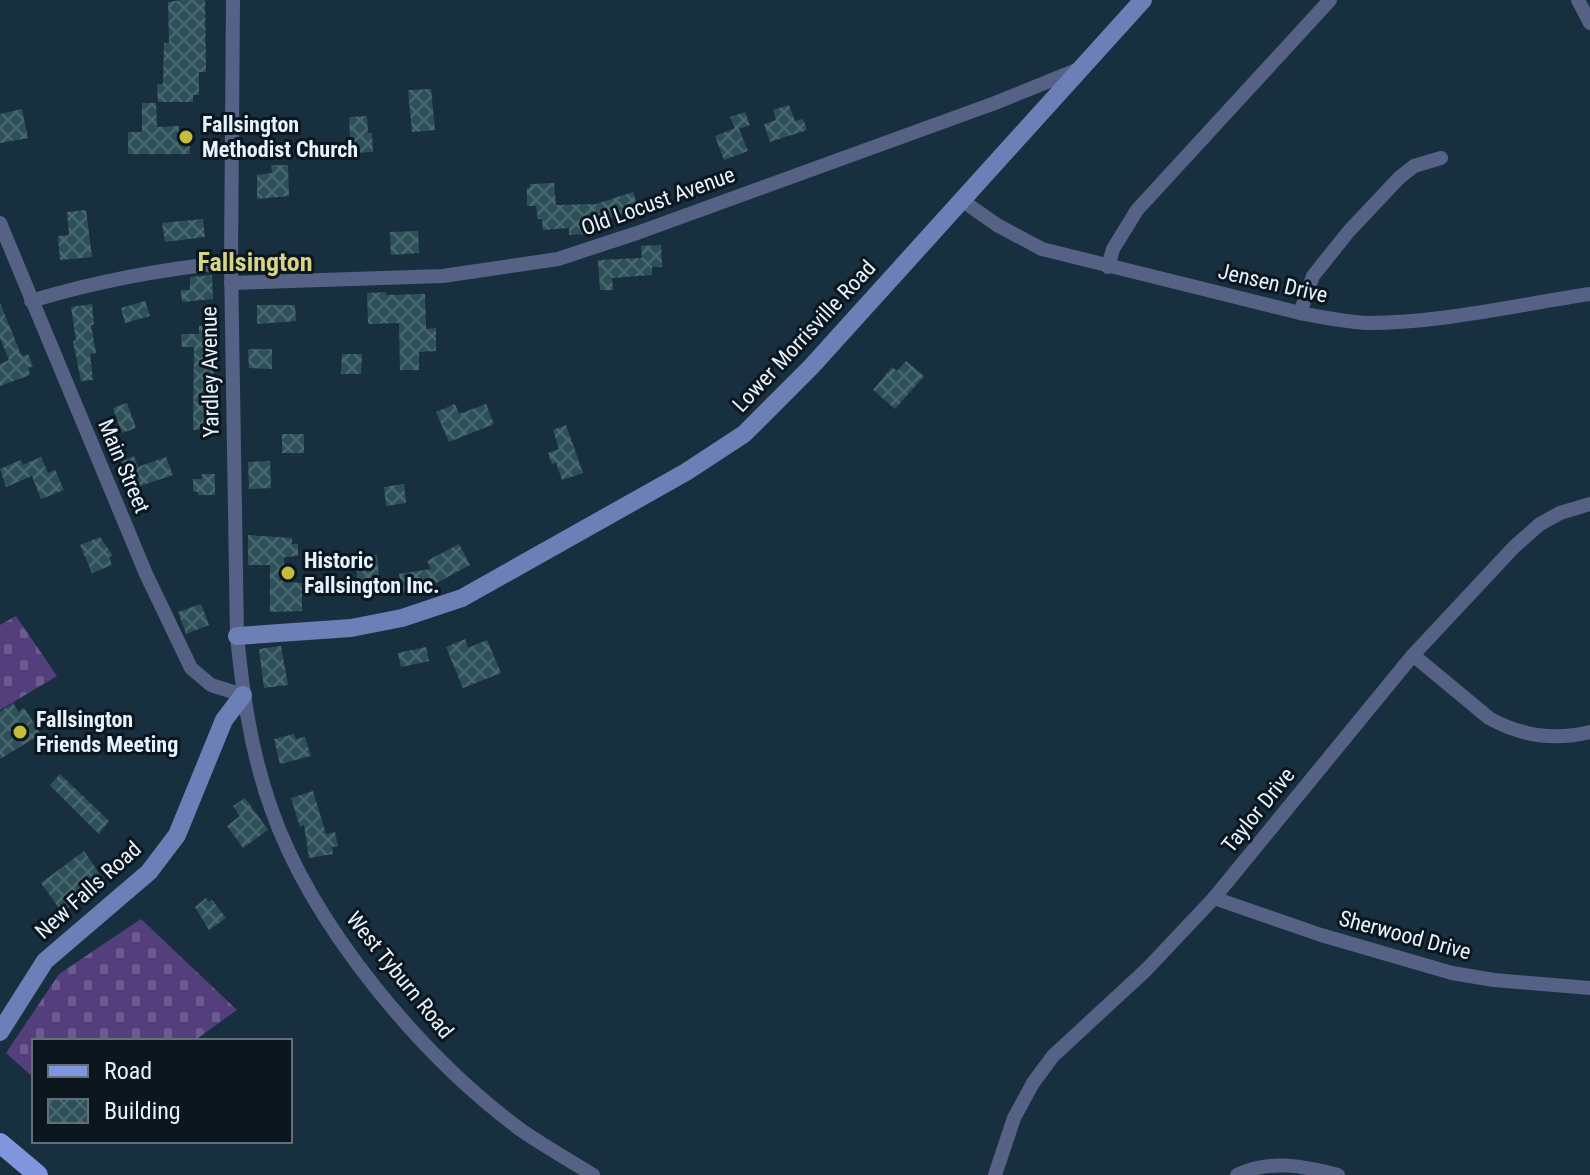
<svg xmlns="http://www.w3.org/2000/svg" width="1590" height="1175" font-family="'Roboto Condensed',sans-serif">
<defs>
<pattern id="cemetery-stones" width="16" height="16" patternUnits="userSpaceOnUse" patternTransform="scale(2)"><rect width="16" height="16" fill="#543f7c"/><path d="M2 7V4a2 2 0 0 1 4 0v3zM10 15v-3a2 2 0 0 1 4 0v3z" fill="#6c5b90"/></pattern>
<pattern id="building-cross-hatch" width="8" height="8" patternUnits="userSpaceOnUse" patternTransform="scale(2)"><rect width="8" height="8" fill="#2e5159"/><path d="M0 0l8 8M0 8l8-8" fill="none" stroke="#4c6a72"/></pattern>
</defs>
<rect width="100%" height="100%" fill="#182f40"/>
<g fill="url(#cemetery-stones)">
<polygon points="16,616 57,676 0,710 0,625"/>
<polygon points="141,919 237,1010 194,1041 34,1041 34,1078 6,1053 59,974"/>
</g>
<g fill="url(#building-cross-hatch)">
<polygon points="182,0 205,0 206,72 199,72 199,95 193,95 193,102 158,102 157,84 163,84 164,43 169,43 168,2"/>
<polygon points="431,89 435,130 412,132 408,90"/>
<polygon points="142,103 156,103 157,127 179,126 179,132 190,131 190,154 128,154 128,132 142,132"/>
<polygon points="789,105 795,121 803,119 807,130 770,142 764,124 776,120 773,110"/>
<polygon points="22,109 28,138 0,143 0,114"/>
<polygon points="745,112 750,125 739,129 748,151 724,160 715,136 735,128 730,117"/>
<polygon points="367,116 368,133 372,133 373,152 351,153 349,117"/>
<polygon points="271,165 288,165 289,196 257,199 257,175 272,173"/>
<polygon points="554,183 556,205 596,204 633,192 639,209 599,222 599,228 585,229 585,234 569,235 569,228 543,230 542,219 538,219 536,206 527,206 527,188 530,188 530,184"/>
<polygon points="86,210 92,257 60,260 58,236 69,235 67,212"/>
<polygon points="203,219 205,237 165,242 162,223"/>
<polygon points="418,231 419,253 391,255 390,232"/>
<polygon points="661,245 662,267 652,267 652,275 612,278 613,290 600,290 598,260 642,258 641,246"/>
<polygon points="212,275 213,299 182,302 181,290 190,290 190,277"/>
<polygon points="386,292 386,295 425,294 426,329 436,328 436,351 419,352 419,370 400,370 399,323 368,324 367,293"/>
<polygon points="145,301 150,316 125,323 121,308"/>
<polygon points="0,303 20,352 23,356 28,354 33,366 28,368 30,375 0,386 0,364 9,360 0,338"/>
<polygon points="92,304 94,325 91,325 96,353 90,354 93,380 81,381 73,341 76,340 71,307"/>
<polygon points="257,305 295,305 296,321 257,324"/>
<polygon points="213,325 214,428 193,430 194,347 182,347 181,334 199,334 199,326"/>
<polygon points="248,349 272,349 272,369 249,368"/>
<polygon points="342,354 362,354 361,374 341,374"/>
<polygon points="906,361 924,376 895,409 873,390 892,367 897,371"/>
<polygon points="127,403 136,428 122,433 113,408"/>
<polygon points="455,404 459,414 486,404 494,424 449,442 436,412"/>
<polygon points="566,425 583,473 562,480 556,463 552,464 548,453 559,449 553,430"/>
<rect x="282" y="434" width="22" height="19"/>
<polygon points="134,456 138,467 166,457 173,475 131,489 121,461"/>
<polygon points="41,457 48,473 55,470 64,490 41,499 32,476 6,487 0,469 21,460 23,465"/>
<polygon points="270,461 271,488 249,489 248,462"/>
<polygon points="202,474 215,474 215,495 198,495 198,492 193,491 193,479 202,479"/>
<polygon points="404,484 406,503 386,506 384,487"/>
<polygon points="248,535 292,538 292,544 298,544 298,556 284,557 284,582 302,583 302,611 270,612 270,565 248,565"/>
<polygon points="100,537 113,556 109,557 112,565 92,573 80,545"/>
<polygon points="459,544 470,565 427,588 422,589 421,587 402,593 399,574 431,569 427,561"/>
<polygon points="377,555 380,591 358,593 356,557"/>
<polygon points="201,604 209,625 186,634 178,612"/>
<polygon points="465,639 468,648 487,640 501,673 463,688 446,647"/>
<polygon points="281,646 288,685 264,688 259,649"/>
<polygon points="426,647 429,661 401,667 398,653"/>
<polygon points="13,703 19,712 24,708 41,734 0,759 0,712"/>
<polygon points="294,734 296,739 305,737 311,756 280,764 274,739"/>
<polygon points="60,774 109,821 99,834 50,785"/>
<polygon points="313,791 326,834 335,832 338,846 332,847 333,854 309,858 304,825 300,827 291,798"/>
<polygon points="245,798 268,830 243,848 227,826 240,816 233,806"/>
<polygon points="84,851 105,882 62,912 41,883"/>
<polygon points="206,898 209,902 212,900 226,918 209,930 195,907"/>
</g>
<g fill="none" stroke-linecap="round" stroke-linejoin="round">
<g stroke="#566285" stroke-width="14">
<path d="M 233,0 L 231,262 L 237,636 C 243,695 251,752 271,808 C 312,926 421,1056 521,1130 C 544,1146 569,1160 593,1175"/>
<polyline points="1578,0 1590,23"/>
<path d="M 963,201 L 997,225 L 1042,249 L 1300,313 C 1322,317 1345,322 1368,323 C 1441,323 1517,305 1590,294"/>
<polyline points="0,223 146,574 191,668 211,685 243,695"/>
<polyline points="1108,267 1113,249 1137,210 1330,0"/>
<polyline points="231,283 443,276 558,259 637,233 995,103 1079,69"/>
<path d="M 31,301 C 97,281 162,269 231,262"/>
<polyline points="1300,313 1313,276 1349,231 1399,178 1414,166 1441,158"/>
<path d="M 1413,655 L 1489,718 C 1521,736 1554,741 1590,732"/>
<polyline points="1214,898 1321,935 1452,973 1494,980 1590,988"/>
<polyline points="995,1175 1014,1118 1033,1083 1053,1056 1146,970 1214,898 1413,655 1514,547 1540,524 1560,513 1590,504"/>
<path d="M 1237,1175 C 1270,1159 1305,1166 1338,1175"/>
</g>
<g stroke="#6d7fb7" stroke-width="18">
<polyline points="237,636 351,628 402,618 462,598 686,472 744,434 811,367 1143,0"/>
<polyline points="0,1032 45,961 149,872 177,835 224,720 243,695"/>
</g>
<polyline stroke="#7f95dd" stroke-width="20" points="0,1143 38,1175"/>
</g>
<g fill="#c5bc3d" stroke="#0c161e" stroke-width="3">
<circle cx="186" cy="137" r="8"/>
<circle cx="288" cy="573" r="8"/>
<circle cx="20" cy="732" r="8"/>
</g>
<g text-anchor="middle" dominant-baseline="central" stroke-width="6" stroke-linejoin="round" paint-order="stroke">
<g font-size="22" font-weight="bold" fill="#e5f3fe" stroke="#0c161e" text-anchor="start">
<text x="202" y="124">Fallsington<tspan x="202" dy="25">Methodist Church</tspan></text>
<text x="304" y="560">Historic<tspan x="304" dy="25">Fallsington Inc.</tspan></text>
<text x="36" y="719">Fallsington<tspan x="36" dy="25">Friends Meeting</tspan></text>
</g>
<g font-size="22" fill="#e5f3fe" stroke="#0c161e">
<text transform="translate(658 201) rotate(-20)">Old Locust Avenue</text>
<text transform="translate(1273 283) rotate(13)">Jensen Drive</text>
<text transform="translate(804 336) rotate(-47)">Lower Morrisville Road</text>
<text transform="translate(210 372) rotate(-91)">Yardley Avenue</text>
<text transform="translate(124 466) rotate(67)">Main Street</text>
<text transform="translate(1258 810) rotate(-51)">Taylor Drive</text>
<text transform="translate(88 890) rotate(-42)">New Falls Road</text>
<text transform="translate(1405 935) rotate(15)">Sherwood Drive</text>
<text transform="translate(400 975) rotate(51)">West Tyburn Road</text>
</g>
<g font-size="26" font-weight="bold" fill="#d8d485" stroke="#0c161e">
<text x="255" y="262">Fallsington</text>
</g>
</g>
<rect x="32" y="1039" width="260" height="104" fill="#0c161e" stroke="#636e78" stroke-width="2"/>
<rect x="48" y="1065" width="40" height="12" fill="#7f95dd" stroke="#636e78" stroke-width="2"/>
<text x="104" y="1079" font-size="24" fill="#e5f3fe">Road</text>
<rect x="48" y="1099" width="40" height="24" fill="url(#building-cross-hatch)" stroke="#636e78" stroke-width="2"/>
<text x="104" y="1119" font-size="24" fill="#e5f3fe">Building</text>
</svg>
